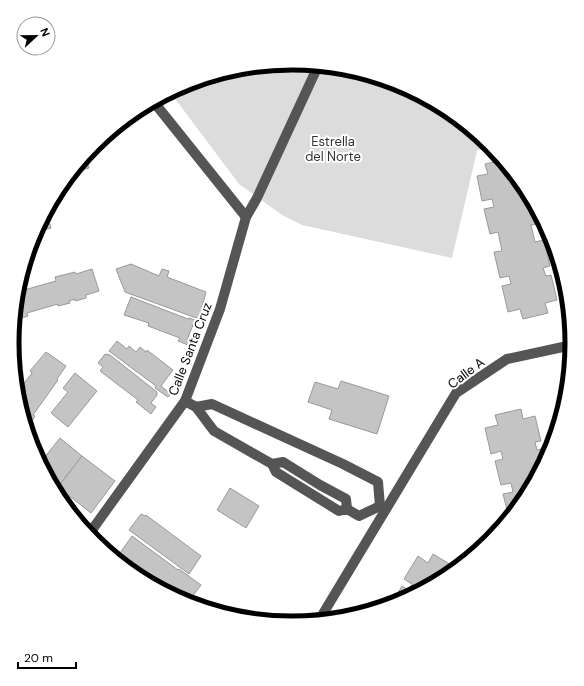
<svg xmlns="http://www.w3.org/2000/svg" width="584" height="686" font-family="'DM Sans',sans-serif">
<rect width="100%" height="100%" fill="#fff"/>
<polygon fill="#dcdcdc" points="292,63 347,68 399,84 448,110 490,145 477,151 452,258 302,225 282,215 239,184 170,92 185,84 238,68"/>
<g fill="#c4c4c4" stroke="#999">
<polygon points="85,156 89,168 71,173"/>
<polygon points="502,160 525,188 529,200 531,199 539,213 541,223 531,225 535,242 544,240 550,266 543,268 546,276 551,275 557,300 545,303 548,313 523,319 520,309 508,312 502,286 511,284 509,276 500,278 494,252 502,251 498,232 490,234 484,209 494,207 492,199 482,201 477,176 488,174 485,164"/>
<polygon points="46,212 51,228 35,232"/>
<polygon points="131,264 159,276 162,269 169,271 167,277 206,292 199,319 125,292 116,269"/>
<polygon points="92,269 99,291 86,295 86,298 75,301 75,299 69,301 70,303 58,306 58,304 27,313 28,316 17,319 17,317 15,317 17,292 56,281 55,277 75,272 76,274"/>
<polygon points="131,297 188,319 189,318 195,320 187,340 190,341 188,345 178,341 180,338 148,326 149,323 124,315"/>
<polygon points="117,341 127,349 129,346 136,352 140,347 146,352 147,350 173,370 161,386 171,394 168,397 155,388 156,386 109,351"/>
<polygon points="46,352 66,366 57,379 58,380 33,415 35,416 27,429 17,394 22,388 21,387 32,373 30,371"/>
<polygon points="105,354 110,355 157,392 157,395 151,403 156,407 151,414 136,402 138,400 100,371 103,367 98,363"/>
<polygon points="75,373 97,391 68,427 51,413 68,392 63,388"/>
<polygon points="341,381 389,396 377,434 329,419 332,410 308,402 315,382 338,389"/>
<polygon points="521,409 523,419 535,416 541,441 535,442 537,450 541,449 544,462 525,499 509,518 503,494 513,492 511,483 501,485 495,461 503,459 501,451 491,454 485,428 498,425 495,415"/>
<polygon points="60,438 82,456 55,491 40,463"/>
<polygon points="82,456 115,481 91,513 58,487"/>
<polygon points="230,488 259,506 246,528 217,510"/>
<polygon points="141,514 145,516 146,515 201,556 189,574 129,530"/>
<polygon points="132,536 178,570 179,569 201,585 188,602 120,553"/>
<polygon points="433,554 456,568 456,569 447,576 399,602 391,604 402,586 409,590 412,584 404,579 418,556 428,563"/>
</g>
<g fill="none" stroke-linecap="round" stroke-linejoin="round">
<g stroke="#555" stroke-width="10">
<polyline points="153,101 246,217"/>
<polyline points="185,401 196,407 214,431 272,464 276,472 339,511 347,509 359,516 380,506"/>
<polyline points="196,407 212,404 343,464 378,482 380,506"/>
<polyline points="272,464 283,462 320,485 346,499 347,509"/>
<polyline points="89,534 185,401 220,309 246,217 257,198 318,66"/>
<polyline points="320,620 321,617 456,393 507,359 572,345"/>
</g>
</g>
<g text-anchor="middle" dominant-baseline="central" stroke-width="4" stroke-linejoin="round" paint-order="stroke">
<g font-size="13" fill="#333" stroke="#fff">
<text x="333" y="141">Estrella<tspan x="333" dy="15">del Norte</tspan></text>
</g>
<g font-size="13" fill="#000" stroke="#fff">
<text transform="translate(190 349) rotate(-69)">Calle Santa Cruz</text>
<text transform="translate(466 373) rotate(-37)">Calle A</text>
</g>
</g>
<path d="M0 0H584V686H0ZM19 343a273 273 0 1 1 546 0a273 273 0 1 1-546 0Z" fill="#fff" fill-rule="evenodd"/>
<path fill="none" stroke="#000" stroke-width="5" d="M19 343a273 273 0 1 1 546 0a273 273 0 1 1-546 0Z"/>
<g transform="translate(36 36) rotate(68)"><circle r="19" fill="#ffffff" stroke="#999999"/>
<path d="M0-3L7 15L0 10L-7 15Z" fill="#000000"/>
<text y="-6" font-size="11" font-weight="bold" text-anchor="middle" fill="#000000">N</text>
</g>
<path d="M18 662v6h58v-6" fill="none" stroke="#000000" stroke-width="2"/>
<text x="24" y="662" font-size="12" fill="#000000" stroke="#ffffff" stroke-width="3" paint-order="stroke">20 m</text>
</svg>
